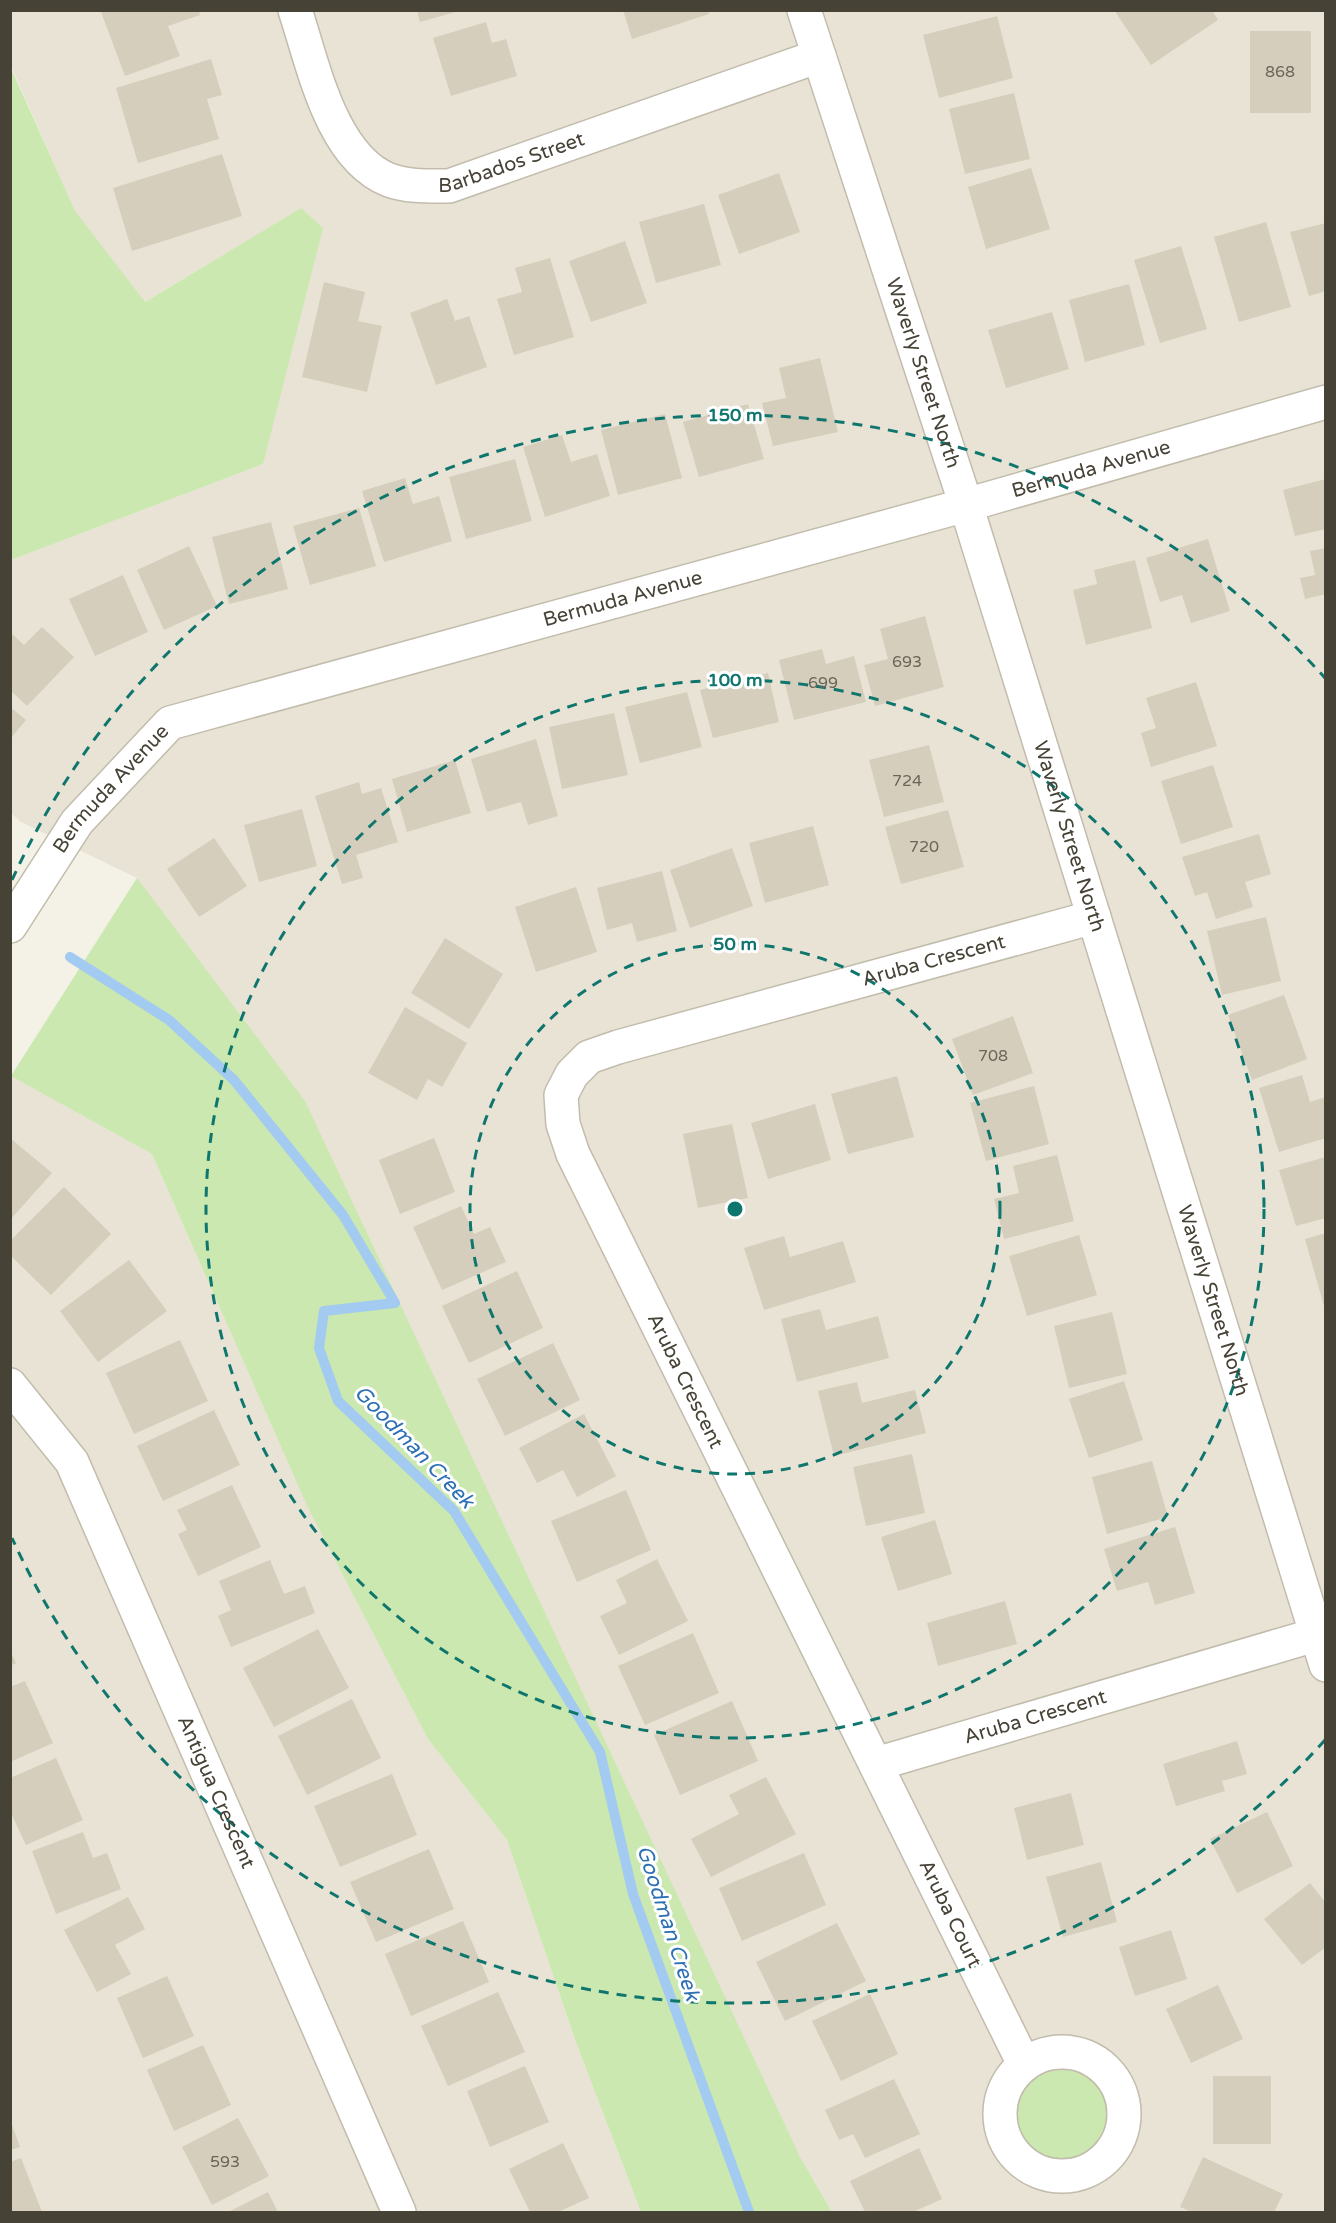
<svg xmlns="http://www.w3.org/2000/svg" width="1336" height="2223" font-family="'Varela Round',sans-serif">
<rect width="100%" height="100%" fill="#f4f1e7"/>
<g fill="#e8e3d5">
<polygon points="10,11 1325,11 1325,2212 832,2212 800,2157 137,878 21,822 11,813 11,560 263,464 301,208 113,321 75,212 11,66"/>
<polygon points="10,1075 152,1154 308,1508 428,1739 507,1840 577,2045 641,2212 11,2212"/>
</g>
<g fill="#cae8af">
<polygon points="10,66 75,211 145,302 301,208 323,228 263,464 11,560"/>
<polygon points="137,878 305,1101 800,2157 832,2212 641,2212 577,2045 507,1840 428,1739 308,1508 152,1154 11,1076"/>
<circle cx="1062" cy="2116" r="46"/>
</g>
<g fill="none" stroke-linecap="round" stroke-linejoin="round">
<polyline stroke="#a3caf1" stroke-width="10" points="70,957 169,1020 234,1080 343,1215 395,1303 324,1311 319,1348 338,1401 454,1511 600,1752 633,1894 749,2212"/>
</g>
<g fill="#d5cebc">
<polygon points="105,10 199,10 200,15 168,26 180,56 125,76 101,12"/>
<polygon points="417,10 458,10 459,11 420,22"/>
<polygon points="623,10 708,10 709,14 632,39"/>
<polygon points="1114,10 1212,10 1218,20 1151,65"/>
<polygon points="997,16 1013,78 939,98 923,35"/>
<polygon points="486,22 492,43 506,39 517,76 451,96 433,38"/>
<rect x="1250" y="31" width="61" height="82"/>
<polygon points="211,59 222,95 207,99 219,139 138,163 116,88"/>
<polygon points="1014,93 1030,159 965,174 949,109"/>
<polygon points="222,154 242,216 132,251 113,188"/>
<polygon points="1031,168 1050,229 986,249 968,187"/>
<polygon points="779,173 800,232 739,254 718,195"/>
<polygon points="704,204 721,265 656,283 639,222"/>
<polygon points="1266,222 1291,307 1239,322 1214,237"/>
<polygon points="1326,223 1326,291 1309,296 1290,232"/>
<polygon points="625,241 647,303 591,322 569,261"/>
<polygon points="1181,246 1207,329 1160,343 1134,260"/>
<polygon points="550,258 574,337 514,355 497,299 522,292 515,268"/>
<polygon points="324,282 365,292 358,321 382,326 367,392 302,377"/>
<polygon points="1129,284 1145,345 1085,362 1069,300"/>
<polygon points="447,299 455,321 469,316 487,367 436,385 410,313"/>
<polygon points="1052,312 1069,369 1006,388 988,330"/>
<polygon points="820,358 838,432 773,446 762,403 786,398 779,368"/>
<polygon points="748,404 764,459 699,477 683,422"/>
<polygon points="665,414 682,478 618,495 601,430"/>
<polygon points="562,435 571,462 597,454 610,496 545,517 523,447"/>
<polygon points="515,459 532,521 466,539 449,477"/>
<polygon points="405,478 413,504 439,496 452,541 384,562 362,491"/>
<polygon points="1326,479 1326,529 1295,536 1283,490"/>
<polygon points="359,508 376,566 310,585 293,526"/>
<polygon points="271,522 288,589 229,604 212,537"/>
<polygon points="1208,539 1230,611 1191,623 1182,595 1160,602 1146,558"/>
<polygon points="189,546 217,606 164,630 137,570"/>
<polygon points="1326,548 1326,594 1305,599 1300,578 1315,575 1310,551"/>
<polygon points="1135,560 1152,628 1086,645 1073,590 1097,584 1094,570"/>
<polygon points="123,575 148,632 95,656 69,599"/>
<polygon points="925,616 944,687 875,706 864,665 888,659 880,629"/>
<polygon points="42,627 74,657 27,706 10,690 10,632 24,645"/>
<polygon points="822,649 826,664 854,656 866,702 794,720 779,660"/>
<polygon points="768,673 779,722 713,738 700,690"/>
<polygon points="1196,682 1217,746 1151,767 1141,733 1156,728 1146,698"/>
<polygon points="687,692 702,747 640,763 625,707"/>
<polygon points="10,707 26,720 10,739"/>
<polygon points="614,713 628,775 562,789 549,727"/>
<polygon points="536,739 558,816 528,825 521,802 487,812 471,759"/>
<polygon points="929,745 944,802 884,817 869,760"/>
<polygon points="455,760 471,813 407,832 392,779"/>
<polygon points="1213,765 1233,827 1181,844 1161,781"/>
<polygon points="359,782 362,794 381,788 398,842 356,855 363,878 342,884 315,796"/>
<polygon points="302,809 317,866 259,882 244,825"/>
<polygon points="948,810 964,867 901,884 885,827"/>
<polygon points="813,826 829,885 765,903 749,843"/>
<polygon points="1259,834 1271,874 1245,882 1253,907 1216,919 1207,892 1195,896 1182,857"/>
<polygon points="214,838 247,886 199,917 167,869"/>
<polygon points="732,848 753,906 690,928 670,870"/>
<polygon points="662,871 677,931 637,942 632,923 607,930 597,888"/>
<polygon points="576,887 597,952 536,972 515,907"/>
<polygon points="1266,917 1281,981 1222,995 1207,931"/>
<polygon points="445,938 503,974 469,1029 411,993"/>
<polygon points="1284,995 1307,1059 1252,1080 1228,1015"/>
<polygon points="405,1007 467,1043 442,1087 428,1079 417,1100 368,1073"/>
<polygon points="1013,1016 1033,1073 973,1095 952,1039"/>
<polygon points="1302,1075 1310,1102 1326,1097 1326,1138 1279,1152 1259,1088"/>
<polygon points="897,1076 914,1137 848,1154 831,1094"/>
<polygon points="1034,1086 1049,1144 986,1161 970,1103"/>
<polygon points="815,1104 831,1160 768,1179 751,1123"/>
<polygon points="732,1124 748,1198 698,1208 683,1134"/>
<polygon points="10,1138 52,1173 10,1220"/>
<polygon points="434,1138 455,1192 400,1214 379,1160"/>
<polygon points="1057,1155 1074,1221 1004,1239 994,1199 1019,1193 1013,1166"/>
<polygon points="1326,1157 1326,1218 1296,1226 1279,1170"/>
<polygon points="64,1187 111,1234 51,1295 10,1255 10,1241"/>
<polygon points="461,1206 474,1234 490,1227 506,1262 442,1290 413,1227"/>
<polygon points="1326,1233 1326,1305 1324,1306 1305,1239"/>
<polygon points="1079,1235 1097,1295 1027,1316 1009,1256"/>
<polygon points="784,1236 790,1257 843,1241 856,1282 764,1310 744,1248"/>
<polygon points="129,1260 167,1311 98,1362 60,1311"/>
<polygon points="517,1271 543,1328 469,1363 442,1306"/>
<polygon points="820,1309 826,1330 878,1316 889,1358 797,1382 781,1319"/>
<polygon points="1112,1312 1127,1374 1069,1388 1054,1326"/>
<polygon points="180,1340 208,1401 134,1434 106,1373"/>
<polygon points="553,1343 580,1400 505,1436 477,1379"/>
<polygon points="1124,1381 1143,1440 1089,1458 1069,1399"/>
<polygon points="857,1382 862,1403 915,1390 926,1433 834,1456 818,1391"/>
<polygon points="214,1410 240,1465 163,1501 137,1446"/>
<polygon points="584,1414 616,1476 577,1497 563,1470 537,1483 519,1448"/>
<polygon points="912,1454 925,1513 866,1526 853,1467"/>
<polygon points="1152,1461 1168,1517 1107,1534 1092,1477"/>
<polygon points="232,1485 261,1547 198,1576 178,1534 187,1530 177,1510"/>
<polygon points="626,1490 651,1550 577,1582 551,1521"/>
<polygon points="935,1520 952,1574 898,1591 881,1537"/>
<polygon points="1175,1527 1195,1593 1155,1605 1148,1582 1117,1591 1104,1549"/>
<polygon points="657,1559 688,1621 619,1655 600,1616 627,1603 616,1580"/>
<polygon points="270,1560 284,1594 305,1586 315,1613 231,1647 218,1616 231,1610 219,1581"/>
<polygon points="1005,1601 1017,1644 938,1666 927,1623"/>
<polygon points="318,1629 349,1688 274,1727 243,1668"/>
<polygon points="693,1633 719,1693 645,1725 618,1666"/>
<polygon points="10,1651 16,1663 10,1666"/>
<polygon points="25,1681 53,1743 10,1762 10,1687"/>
<polygon points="352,1699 381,1758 307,1795 278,1736"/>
<polygon points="732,1701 758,1761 680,1795 654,1735"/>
<polygon points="1237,1741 1247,1774 1222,1781 1225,1791 1176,1806 1163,1764"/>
<polygon points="56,1758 83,1820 26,1845 10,1811 10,1778"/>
<polygon points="392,1774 417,1835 340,1867 314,1806"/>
<polygon points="766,1777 796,1834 711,1877 691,1839 739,1814 729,1795"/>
<polygon points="1071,1793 1084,1845 1027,1860 1014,1808"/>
<polygon points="1267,1812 1293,1866 1237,1893 1210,1839"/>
<polygon points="83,1832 93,1858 107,1853 121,1889 56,1914 32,1851"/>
<polygon points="429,1849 454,1909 376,1942 350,1882"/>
<polygon points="804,1853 826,1905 742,1941 719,1888"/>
<polygon points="1101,1862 1117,1922 1063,1937 1046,1877"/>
<polygon points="1310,1883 1326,1903 1326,1947 1302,1965 1264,1919"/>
<polygon points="128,1897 145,1929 115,1945 131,1974 97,1992 64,1930"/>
<polygon points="463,1921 489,1982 411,2016 385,1954"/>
<polygon points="837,1923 866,1981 785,2021 756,1962"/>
<polygon points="1171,1930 1187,1979 1135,1996 1119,1947"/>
<polygon points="167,1976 194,2036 143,2058 117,1998"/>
<polygon points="1218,1985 1243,2039 1191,2063 1166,2009"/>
<polygon points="498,1992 525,2052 448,2086 421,2026"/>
<polygon points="870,1994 898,2054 841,2081 812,2021"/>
<polygon points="203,2045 231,2105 174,2131 147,2070"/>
<polygon points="525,2066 549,2122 490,2147 467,2091"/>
<rect x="1213" y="2076" width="58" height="68"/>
<polygon points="894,2079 920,2134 865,2158 853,2134 839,2140 825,2110"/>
<polygon points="238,2118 269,2176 212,2205 182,2147"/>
<polygon points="10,2119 20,2147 10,2150"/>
<polygon points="563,2143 589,2198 558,2212 530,2212 509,2169"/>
<polygon points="919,2148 942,2199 913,2212 865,2212 850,2181"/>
<polygon points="1203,2157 1283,2194 1274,2212 1192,2212 1180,2207"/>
<polygon points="21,2158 42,2212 10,2212 10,2162"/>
<polygon points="268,2192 278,2212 228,2212"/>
</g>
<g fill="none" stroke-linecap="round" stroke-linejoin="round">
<g stroke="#c2bcac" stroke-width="36">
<g id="minor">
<path id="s1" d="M 295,10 C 313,64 331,157 389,180 C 408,187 429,186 449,186 L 819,56"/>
<path id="s2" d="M 804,10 L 966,505 L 1326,1665"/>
<path id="s3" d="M 10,926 L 77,822 L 170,723 L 966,505 L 1326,402"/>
<path id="s4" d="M 10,1385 L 72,1462 L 399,2212"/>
<path id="s5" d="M 876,1764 L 1315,1635"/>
<circle cx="1062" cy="2114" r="62"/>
<path id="s6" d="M 1024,2064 L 573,1154 L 563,1124 L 561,1095 L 572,1074 L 589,1057 L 618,1047 L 1094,917"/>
</g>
</g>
<use href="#minor" stroke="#fff" stroke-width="33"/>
</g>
<g fill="none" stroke="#0f766e" stroke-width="3" stroke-dasharray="10 8">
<circle cx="735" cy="1209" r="265"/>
<circle cx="735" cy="1209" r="529"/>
<path d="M1325 1740A794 794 0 0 1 12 1538M12 880A794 794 0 0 1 1325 678"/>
</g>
<g text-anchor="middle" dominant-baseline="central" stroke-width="6" stroke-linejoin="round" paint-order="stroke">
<g font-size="16" fill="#6a6558">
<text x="1280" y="72">868</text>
<text x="907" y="662">693</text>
<text x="823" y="683">699</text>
<text x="907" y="781">724</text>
<text x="924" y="847">720</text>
<text x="993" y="1056">708</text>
<text x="225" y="2162">593</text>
</g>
<g font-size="20" fill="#474236" stroke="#fff">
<text stroke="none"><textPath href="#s1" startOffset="327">Barbados Street</textPath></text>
<text stroke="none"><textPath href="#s2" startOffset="382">Waverly Street North</textPath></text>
<text stroke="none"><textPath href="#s3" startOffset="1215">Bermuda Avenue</textPath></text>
<text stroke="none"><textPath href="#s3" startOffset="729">Bermuda Avenue</textPath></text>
<text stroke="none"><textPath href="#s3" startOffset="171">Bermuda Avenue</textPath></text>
<text stroke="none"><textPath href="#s2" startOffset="868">Waverly Street North</textPath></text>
<text stroke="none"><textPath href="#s6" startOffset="1482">Aruba Crescent</textPath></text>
<text stroke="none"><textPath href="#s2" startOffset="1354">Waverly Street North</textPath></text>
<text transform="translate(685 1381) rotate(64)">Aruba Crescent</text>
<text stroke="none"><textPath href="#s5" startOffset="166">Aruba Crescent</textPath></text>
<text stroke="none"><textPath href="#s4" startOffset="459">Antigua Crescent</textPath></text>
<text transform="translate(950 1914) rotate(64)">Aruba Court</text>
</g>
<g font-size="21" font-style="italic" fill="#2d70b4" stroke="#fff">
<text transform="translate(414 1447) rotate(46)">Goodman Creek</text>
<text transform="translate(668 1923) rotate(72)">Goodman Creek</text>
</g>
</g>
<circle cx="735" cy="1209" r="9" fill="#0f766e" stroke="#fff" stroke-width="3"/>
<g font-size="18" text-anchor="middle" font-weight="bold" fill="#0f766e" stroke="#fff" stroke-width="6" stroke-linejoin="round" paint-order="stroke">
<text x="735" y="421">150 m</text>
<text x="735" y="686">100 m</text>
<text x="735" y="950">50 m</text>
</g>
<rect width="1336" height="2223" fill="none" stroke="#474236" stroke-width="24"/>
</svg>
